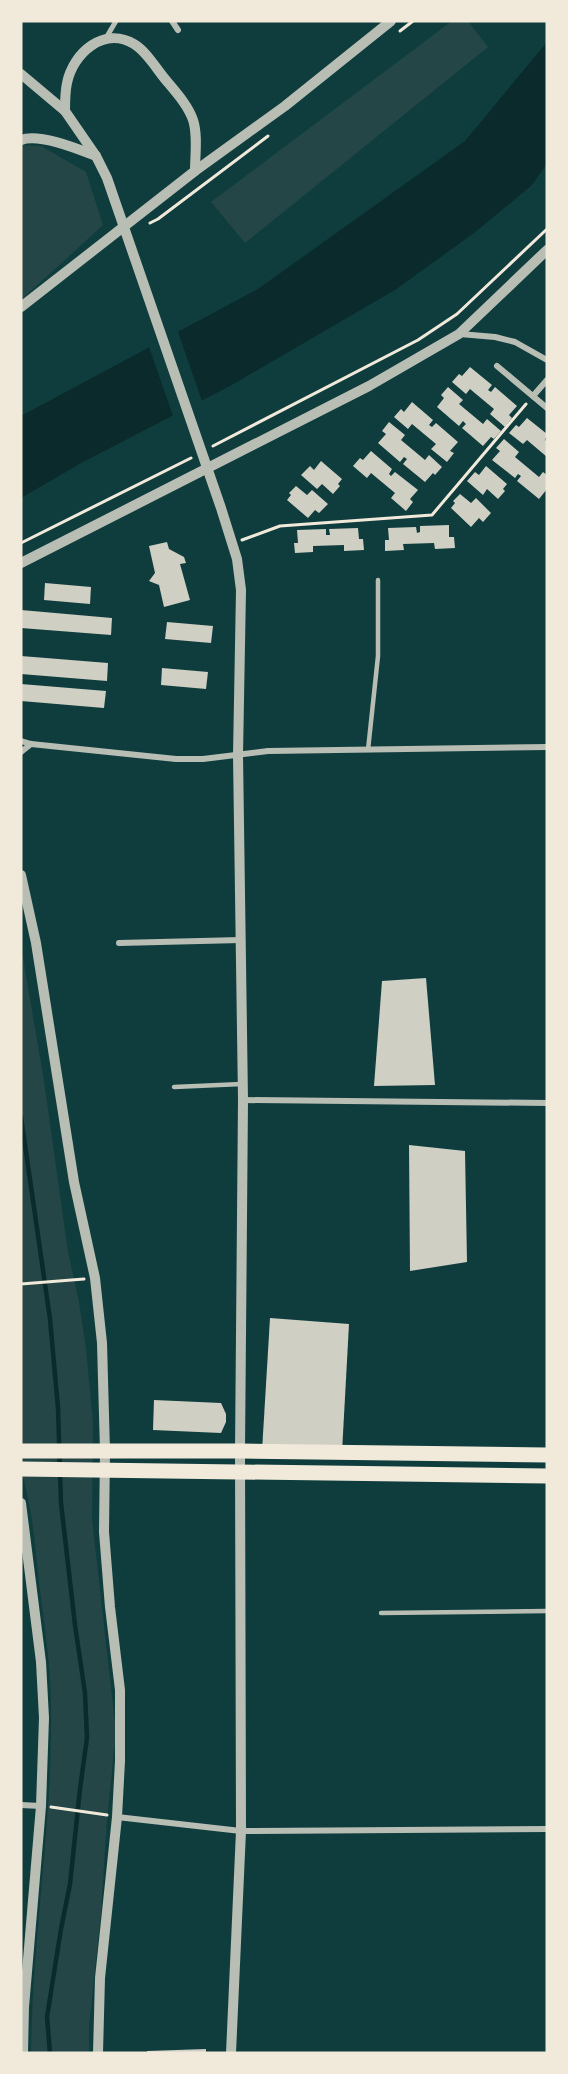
<svg xmlns="http://www.w3.org/2000/svg" width="568" height="2074" font-family="'Alegreya Sans',sans-serif">
<rect width="100%" height="100%" fill="#0f3d3e"/>
<g fill="#244646">
<polygon points="452,21 468,21 488,47 245,243 211,202"/>
<polygon points="21,145 41,146 86,172 103,225 21,300"/>
<path d="M 21,946 L 44,1081 L 68,1252 L 79,1302 L 86,1349 L 93,1422 L 92,1519 L 116,1732 L 107,1820 L 101,1913 L 89,2027 L 89,2053 L 31,2053 C 32,1938 53,1823 51,1708 C 51,1666 44,1624 39,1582 C 35,1544 32,1506 21,1470 Z"/>
</g>
<polygon fill="#0a2a2b" points="547,42 547,164 531,186 474,233 395,290 230,386 83,462 21,498 21,416 258,289 465,141"/>
<polygon fill="#0f3d3e" points="177,329 203,404 174,419 148,344"/>
<g fill="none" stroke-linecap="round" stroke-linejoin="round">
<polyline stroke="#0a2a2b" stroke-width="4.5" points="21,1117 50,1319 58,1408 61,1503 75,1625 85,1693 87,1738 80,1789 70,1884 61,1929 47,2017 50,2053"/>
</g>
<g fill="#cfcfc3">
<polygon points="470,367 492,385 488,390 491,392 495,387 517,406 509,415 512,418 505,427 490,414 494,409 470,389 466,394 452,382 459,374 462,376"/>
<polygon points="448,387 463,400 459,404 483,424 487,419 501,431 494,439 491,437 483,446 462,428 466,424 463,421 459,426 437,407 444,398 441,395"/>
<polygon points="412,402 433,420 429,425 432,427 436,423 458,442 450,451 454,453 447,462 431,449 436,444 412,424 408,429 394,417 401,409 404,412"/>
<polygon points="527,418 547,434 545,440 547,442 547,457 527,440 523,444 509,433 516,425 519,427"/>
<polygon points="389,422 405,435 401,440 425,460 429,455 442,467 435,475 433,473 425,482 403,464 407,459 404,457 400,462 378,443 386,434 382,431"/>
<polygon points="504,439 519,452 515,457 539,477 543,472 547,475 547,489 539,499 517,481 521,476 518,474 515,478 492,460 500,451 496,448"/>
<polygon points="371,451 392,469 389,474 391,476 395,472 418,490 410,499 413,502 406,511 391,498 395,493 371,473 367,478 353,466 360,458 363,460"/>
<polygon points="321,461 342,479 338,484 340,486 333,494 322,484 317,489 301,475 310,466 314,470"/>
<polygon points="486,466 507,484 503,489 505,491 498,499 487,489 483,495 467,481 475,472 479,475"/>
<polygon points="296,486 307,495 312,490 328,504 319,513 315,510 308,518 287,500 291,495 289,493"/>
<polygon points="460,494 471,503 476,498 491,513 483,522 479,518 471,527 451,508 455,503 453,501"/>
<polygon points="449,525 449,537 454,537 455,548 435,549 434,543 403,544 404,550 385,551 385,540 389,540 388,528 416,527 417,533 420,532 420,526"/>
<polygon points="358,528 359,539 363,539 364,550 344,551 344,545 313,546 313,552 295,553 294,543 298,543 297,530 326,529 326,535 330,535 329,529"/>
<polygon points="167,542 169,549 184,557 186,563 180,564 190,600 164,607 159,585 149,581 155,573 149,546"/>
<polygon points="45,583 91,587 90,604 44,600"/>
<polygon points="21,610 112,618 111,635 21,628"/>
<polygon points="167,622 213,626 211,643 165,639"/>
<polygon points="21,656 108,663 107,681 21,674"/>
<polygon points="162,668 208,672 206,689 161,685"/>
<polygon points="21,684 106,691 104,708 21,701"/>
<polygon points="426,978 435,1085 374,1086 382,981"/>
<polygon points="409,1145 465,1151 467,1262 410,1271"/>
<polygon points="270,1318 349,1324 342,1452 262,1451"/>
<polygon points="154,1400 221,1403 226,1414 226,1422 221,1433 153,1430"/>
<polygon points="206,2049 206,2053 147,2053 147,2051"/>
</g>
<g fill="none" stroke-linecap="round" stroke-linejoin="round">
<g stroke="#f1e9da" stroke-width="3">
<polyline points="400,31 413,21"/>
<polyline points="150,223 158,219 268,136"/>
<polyline points="213,446 418,340 457,314 547,229"/>
<polyline points="242,540 280,526 432,515 526,404"/>
<polyline points="21,543 191,458"/>
<polyline points="21,1284 84,1279"/>
<polyline points="51,1807 107,1815"/>
</g>
<g stroke="#b8beb3" stroke-width="4.5">
<polyline points="368,750 378,656 378,580"/>
<polyline points="174,1087 242,1084"/>
<polyline points="381,1613 547,1611"/>
</g>
<polyline stroke="#b8beb3" stroke-width="5" points="106,38 116,21"/>
<g stroke="#b8beb3" stroke-width="6">
<polyline points="172,21 178,30"/>
<polyline points="460,334 495,337 515,342 547,360"/>
<polyline points="497,366 547,408"/>
<polyline points="533,396 547,380"/>
<polyline points="21,741 31,744 176,759 203,759 268,751 547,747"/>
<polyline points="21,752 31,744"/>
<polyline points="119,943 241,940"/>
<polyline points="243,1100 547,1103"/>
<polyline points="21,1805 41,1806"/>
<polyline points="117,1817 241,1831 547,1829"/>
</g>
<g stroke="#b8beb3" stroke-width="10">
<polyline points="21,74 65,111 96,156 107,178 221,508 237,559 241,590 238,755 243,1100 240,1451 241,1831 231,2053"/>
<path d="M 65,111 C 65,102 65,92 67,83 C 73,53 104,26 134,44 C 146,51 156,68 165,79 C 175,91 188,105 193,120 C 198,135 195,155 195,171"/>
<path d="M 21,140 C 39,133 78,149 96,156"/>
<polyline points="21,307 195,171 285,106 391,21"/>
<polyline points="21,563 369,386 459,334 547,250"/>
<polyline points="21,875 36,943 74,1182 95,1278 102,1343 105,1451 104,1532 110,1607 120,1690 120,1761 117,1817 100,1978 98,2053"/>
<polyline points="21,1503 41,1662 44,1718 41,1806 24,2007 23,2053"/>
</g>
<g stroke="#f1e9da" stroke-width="15">
<polyline points="21,1451 240,1451 547,1455"/>
<polyline points="21,1469 547,1476"/>
</g>
</g>
<rect width="568" height="2074" fill="none" stroke="#f1e9da" stroke-width="45"/>
</svg>
